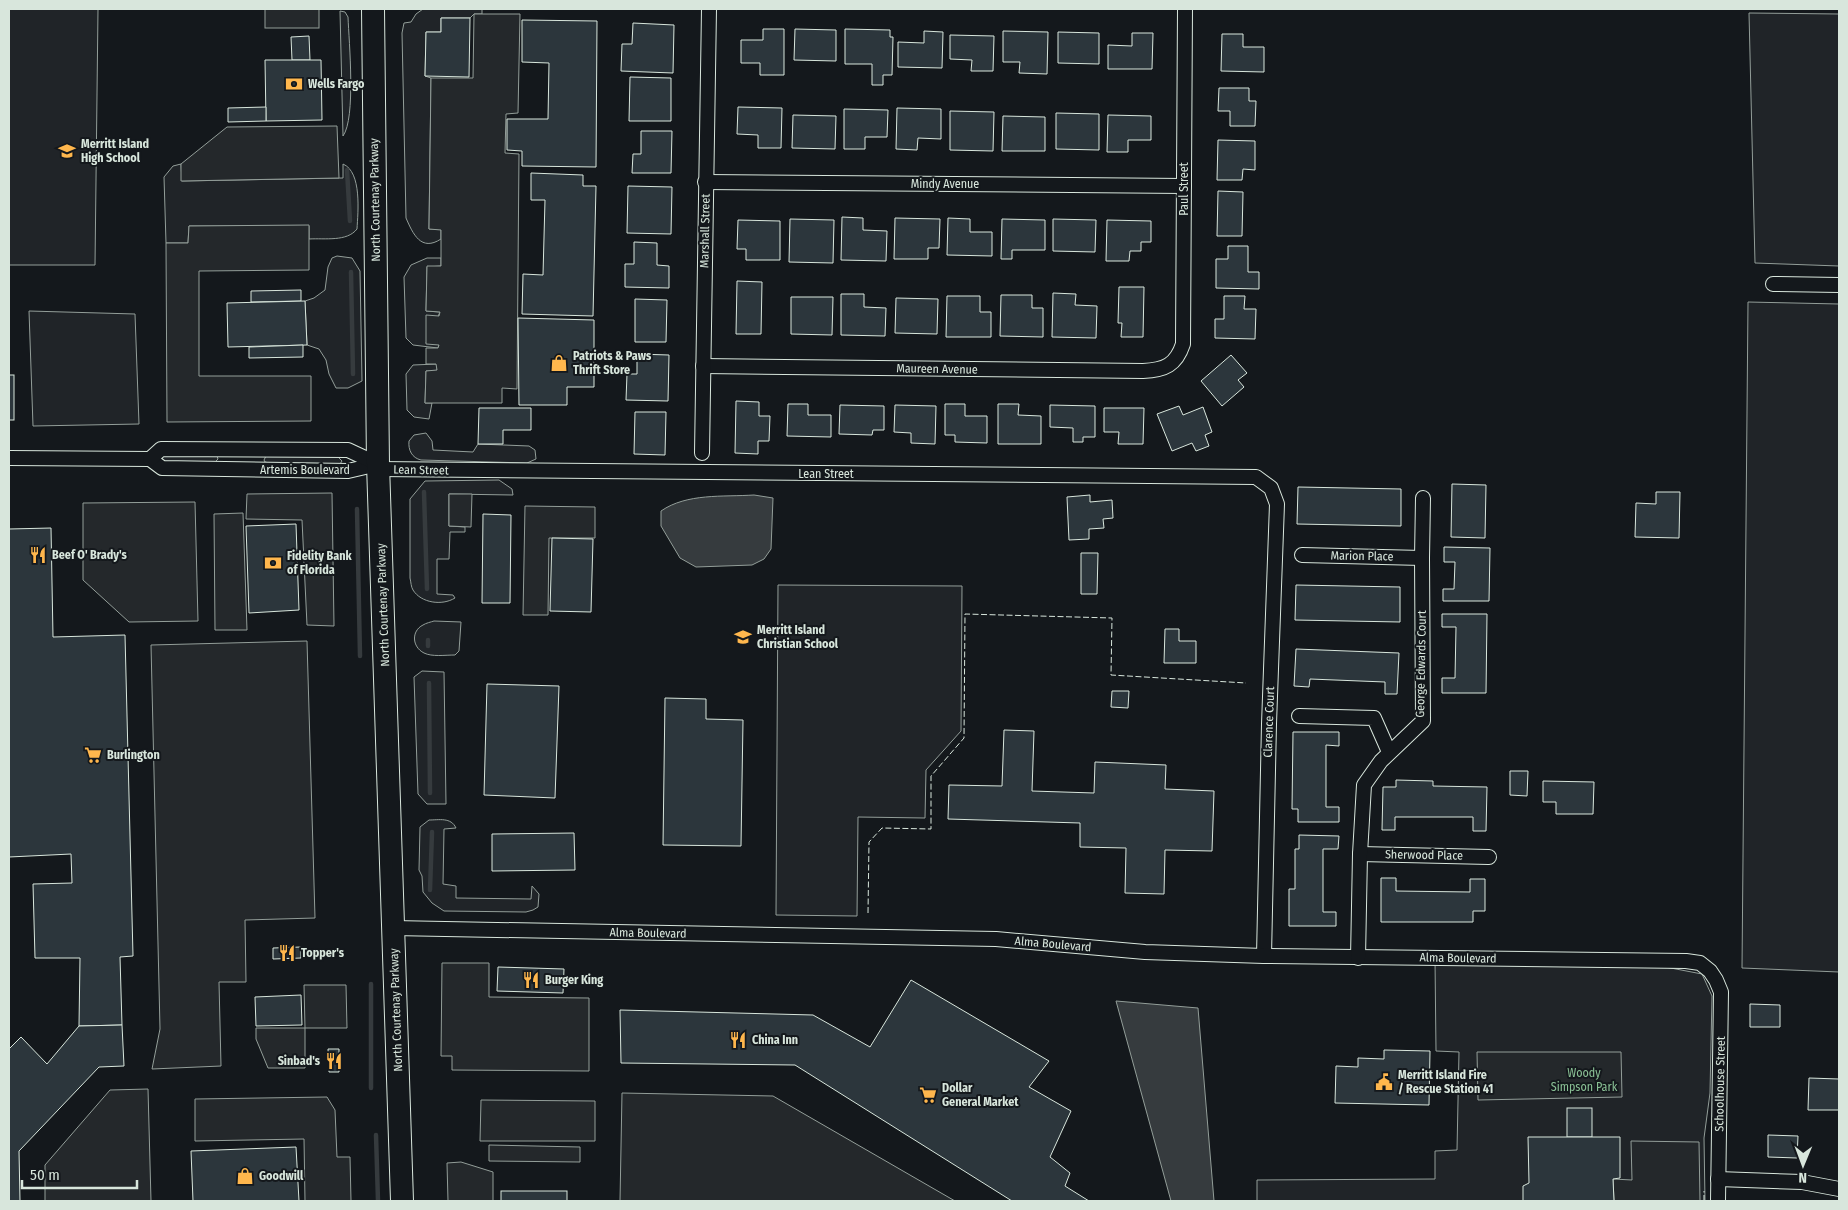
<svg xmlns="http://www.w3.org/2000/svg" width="1848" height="1210" font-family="'Fira Sans Condensed',sans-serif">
<rect width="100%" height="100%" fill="#14181c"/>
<g fill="#202428" stroke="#939e99">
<polygon points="9,9 98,9 95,265 9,265"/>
<path d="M 423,9 L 482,9 L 482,14 L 474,14 L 470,18 L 441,18 L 441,32 L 426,32 L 425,76 L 431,78 L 429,229 L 441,229 L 441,239 C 421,252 413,234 406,218 L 402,33 L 404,23 L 411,22 L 416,14 Z"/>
<path d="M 340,11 L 345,12 L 348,17 C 349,42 356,118 343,136 Z"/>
<polygon points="1749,13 1839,14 1839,266 1755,263"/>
<path d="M 181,164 L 182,181 L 343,178 L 343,164 C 362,172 358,212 357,229 C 347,242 325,238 309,239 L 309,226 L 189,226 L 188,243 L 166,243 L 164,177 L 173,166 Z"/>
<polygon points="337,256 352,258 360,271 362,381 348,388 336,388 329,374 326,360 319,349 307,345 305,301 314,298 325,290 328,267 332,258"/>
<polygon points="427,258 441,258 441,266 427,267 426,311 440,312 426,343 439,344 438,348 413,345 406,338 404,277 411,265"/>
<polygon points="1748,302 1839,304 1839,972 1742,968"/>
<polygon points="29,311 135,314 139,424 33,426"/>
<polygon points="437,364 437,371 426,371 425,403 432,403 429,419 414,417 407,410 406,374 413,365"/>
<path d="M 426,433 L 432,441 L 433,450 L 473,452 L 478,444 L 529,446 L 535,450 L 536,459 L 527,463 L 421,460 C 412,458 408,450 409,441 L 414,435 Z"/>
<polygon points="159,455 217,456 218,459 214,463 158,461"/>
<polygon points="266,456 338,457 342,461 340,464 334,464 269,463 265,462 264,460"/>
<path d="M 499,480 L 512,489 L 513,495 L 449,494 L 449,526 L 465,527 L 465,532 L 450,532 L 449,559 L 437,559 L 437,594 L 453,595 L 455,598 C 442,606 421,603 413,590 C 411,587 411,582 410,578 L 410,499 L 425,481 Z"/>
<polygon points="778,585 962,586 961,731 926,770 925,818 858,817 857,916 776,915"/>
<path d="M 434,621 L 461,622 L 459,651 L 455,655 C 445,655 432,657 424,653 C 412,647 411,631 423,625 C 426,623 431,622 434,621 Z"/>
<polygon points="422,671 444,672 446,804 427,804 418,794 414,677"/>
<path d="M 429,820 C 439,820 451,817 456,828 L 444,829 L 443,884 L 456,886 L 456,898 L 531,899 L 532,886 L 539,894 L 538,907 L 533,910 L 526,912 L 444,911 L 432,903 L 423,892 L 422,876 L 419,870 L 420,827 Z"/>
<polygon points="1435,959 1624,959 1702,974 1712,996 1710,1093 1704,1138 1705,1201 1257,1201 1257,1180 1435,1179 1435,1151 1457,1150 1459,1052 1436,1051"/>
</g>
<g fill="#24282b" stroke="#939e99">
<rect x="265" y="9" width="54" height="19"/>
<polygon points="474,14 520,14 518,113 506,114 505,153 519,154 517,389 502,388 502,403 425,403 426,371 437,370 436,364 426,364 426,348 438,348 439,345 426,344 426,315 439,316 440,312 426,311 427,266 441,266 441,230 429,229 431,78 473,78"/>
<polygon points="337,126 339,178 181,181 181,164 227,127"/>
<polygon points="309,225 309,270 199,271 199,376 311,376 311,421 167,422 166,243 188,243 189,226"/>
<polygon points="332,493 334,626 307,625 302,520 246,519 247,494"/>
<polygon points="449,494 472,494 471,527 449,526"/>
<polygon points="195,502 198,621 129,622 83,580 83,503"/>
<polygon points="525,506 595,507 595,538 549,538 548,615 523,615"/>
<polygon points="243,513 247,630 215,630 214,514"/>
<polygon points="307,641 315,918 245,920 246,982 219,982 221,1066 152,1069 160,1029 151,645"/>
<polygon points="442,963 489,963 489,997 589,998 589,1071 452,1070 452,1056 441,1056"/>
<polygon points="304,985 346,985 347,1028 305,1028 305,1068 268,1068 256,1039 256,1028 305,1028"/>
<polygon points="1477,1052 1621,1052 1622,1097 1478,1100"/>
<polygon points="148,1089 151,1201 45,1201 45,1165 110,1090"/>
<polygon points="622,1093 773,1096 955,1201 620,1201"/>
<polygon points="327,1097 335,1110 337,1157 350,1157 351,1201 305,1201 304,1139 195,1141 195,1099"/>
<polygon points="481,1100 595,1101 595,1141 480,1141"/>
<polygon points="1631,1141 1699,1142 1700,1201 1614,1201 1613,1179 1632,1180"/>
<polygon points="489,1145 580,1147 580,1162 489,1161"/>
<polygon points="461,1162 493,1172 493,1201 448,1201 447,1163"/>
</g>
<g fill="#363b3e" stroke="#939e99">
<path d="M 754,495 L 773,498 L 771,549 L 764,559 L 752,565 L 696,567 L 680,558 L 661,526 L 661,511 C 687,493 723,497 754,495 Z"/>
<polygon points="1116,1001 1198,1008 1214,1201 1171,1201"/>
</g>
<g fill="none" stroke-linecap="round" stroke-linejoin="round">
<g stroke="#363b3e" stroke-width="4.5">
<polyline points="347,170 350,221"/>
<polyline points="351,272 353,374"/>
<polyline points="424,492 427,589"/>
<polyline points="357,509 360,656"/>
<polyline points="428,640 428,646"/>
<polyline points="429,683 430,793"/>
<polyline points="430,890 432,832"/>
<polyline points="371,1088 371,984"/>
<polyline points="376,1135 378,1201"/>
</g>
</g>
<g fill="#2c363c" stroke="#d8e6dc">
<polygon points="441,18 470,18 469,77 425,76 426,32 441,32"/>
<polygon points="522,20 597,21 596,167 522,166 522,151 507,150 507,119 548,119 549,63 522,62"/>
<polygon points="633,23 674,25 673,73 621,71 622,44 632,44"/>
<polygon points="763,29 784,29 784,75 760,75 760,63 741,63 741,40 763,40"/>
<polygon points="795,29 836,30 836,61 794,60"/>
<polygon points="845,29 890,30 890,37 893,37 892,75 883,75 883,85 872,85 872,64 845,64"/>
<polygon points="924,31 943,32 942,68 898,67 898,42 924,43"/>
<polygon points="1003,31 1048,32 1047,74 1019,73 1020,62 1003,62"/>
<polygon points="1058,32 1099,33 1099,64 1058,63"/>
<polygon points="1132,33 1153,33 1152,69 1108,69 1108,45 1132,46"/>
<polygon points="1222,34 1243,34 1243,47 1264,47 1264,72 1221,71"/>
<polygon points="950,35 994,36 993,71 971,71 972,60 950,59"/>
<polygon points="309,36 310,60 292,60 291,37"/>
<polygon points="265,60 321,60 322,120 266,121"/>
<polygon points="630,77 671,78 671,121 629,121"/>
<polygon points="1219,88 1249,88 1249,101 1256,101 1255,126 1230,126 1230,111 1218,111"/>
<polygon points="266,107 266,121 228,122 228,108"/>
<polygon points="738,107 782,108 781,148 758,148 758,135 737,134"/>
<polygon points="897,108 941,109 941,139 918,138 917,150 896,149"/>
<polygon points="844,109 888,110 887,137 865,137 865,149 844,149"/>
<polygon points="950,111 994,112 993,151 950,150"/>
<polygon points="1056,113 1099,114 1099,150 1056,149"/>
<polygon points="793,115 836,116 835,149 792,148"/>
<polygon points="1108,115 1151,116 1151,140 1128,140 1128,152 1107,152"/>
<polygon points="1003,116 1045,117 1045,151 1002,151"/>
<polygon points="641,131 672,131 671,173 632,173 633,154 641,154"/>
<polygon points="1218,140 1255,141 1255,170 1243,169 1242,180 1217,180"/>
<polygon points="531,173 583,175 583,186 596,186 593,316 522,314 523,274 543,275 545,200 531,200"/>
<polygon points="628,186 672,187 671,234 627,233"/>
<polygon points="1218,191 1243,192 1242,236 1217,236"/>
<polygon points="842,217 863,218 863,230 887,231 886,261 841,260"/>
<polygon points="895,218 940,219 939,248 928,248 928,259 894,259"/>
<polygon points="948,218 970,219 970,232 992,232 992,256 947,255"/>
<polygon points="790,219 834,220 833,263 789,262"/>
<polygon points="1002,219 1045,220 1045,250 1012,250 1012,259 1001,259"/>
<polygon points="1053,219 1096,220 1095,252 1053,251"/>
<polygon points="738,220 780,221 780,260 746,260 746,249 737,249"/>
<polygon points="1107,220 1151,221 1151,242 1141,242 1141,251 1130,251 1129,261 1106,261"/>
<polygon points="634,242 657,243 657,265 669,266 669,288 625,287 625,264 634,264"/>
<polygon points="1228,246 1248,246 1248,272 1259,272 1259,289 1216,288 1216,259 1228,259"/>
<polygon points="737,281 762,282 761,334 736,334"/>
<polygon points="1119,287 1144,287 1143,337 1121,337 1122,323 1118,323"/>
<polygon points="301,290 301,301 251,302 251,291"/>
<polygon points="1053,293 1076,294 1075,305 1097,306 1096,338 1052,337"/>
<polygon points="841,294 864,294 864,307 886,308 885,336 841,335"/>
<polygon points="1001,295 1032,295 1032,308 1043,308 1043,337 1000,336"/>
<polygon points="947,296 980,296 980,312 991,312 991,337 946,337"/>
<polygon points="1224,296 1245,296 1244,309 1256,309 1255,339 1215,338 1215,319 1224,319"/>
<polygon points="791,297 833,297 832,335 791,334"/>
<polygon points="896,298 938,299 937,334 895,333"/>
<polygon points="635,299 667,300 666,342 635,342"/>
<polygon points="305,301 307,345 228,347 227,303"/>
<polygon points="518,318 594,320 594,387 567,387 567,405 519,405"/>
<polygon points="303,345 303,357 249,358 249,347"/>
<polygon points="637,354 669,355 668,401 626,400 627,374 637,374"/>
<polygon points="1231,355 1247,373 1238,380 1244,387 1222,406 1201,381"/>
<rect x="9" y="375" width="5" height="45"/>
<polygon points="736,401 759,402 759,416 770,416 769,441 758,441 758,454 735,453"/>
<polygon points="788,404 808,404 808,415 831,415 831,437 787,436"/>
<polygon points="945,404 965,404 965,416 987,416 987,443 955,442 955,435 945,435"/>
<polygon points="998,404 1019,404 1018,415 1041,416 1041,444 998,444"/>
<polygon points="840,405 884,406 884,430 873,430 872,435 839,434"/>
<polygon points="895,405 936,406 935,444 911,443 911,433 894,432"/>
<polygon points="1050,405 1095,406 1095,437 1083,437 1083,442 1073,442 1073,428 1050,427"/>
<polygon points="1179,406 1183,415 1203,407 1212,432 1205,435 1209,446 1196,451 1192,443 1172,451 1157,414"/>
<polygon points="479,408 531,408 531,430 503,430 503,444 478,444"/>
<polygon points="1104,408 1144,408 1143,444 1118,444 1119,432 1104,432"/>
<polygon points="635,412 666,412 665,455 634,454"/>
<polygon points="1452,484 1486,485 1485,538 1451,537"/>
<polygon points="1298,487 1401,489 1401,526 1297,524"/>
<polygon points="1656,492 1680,492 1679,538 1635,537 1636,503 1656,504"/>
<polygon points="1090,495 1090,502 1112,500 1113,518 1103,519 1104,528 1089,529 1089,539 1069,540 1067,497"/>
<polygon points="483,514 511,515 510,603 482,603"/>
<polygon points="296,524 299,610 249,613 246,526"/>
<polygon points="51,528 53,637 125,635 133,956 120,957 122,1025 79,1026 80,958 35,958 33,884 72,883 71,854 9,857 9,529"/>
<polygon points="552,538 593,539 591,612 550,611"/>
<polygon points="1444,547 1490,548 1489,601 1443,601 1443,589 1454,589 1455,562 1444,562"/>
<polygon points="1081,553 1098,553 1097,594 1081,594"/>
<polygon points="1296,585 1400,587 1400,622 1295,620"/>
<polygon points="1442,614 1487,614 1486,693 1442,693 1442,678 1455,678 1456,627 1442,627"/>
<polygon points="1165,629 1179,629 1179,641 1196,641 1196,663 1164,663"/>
<polygon points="1296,649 1399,653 1397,694 1385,694 1385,682 1310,679 1309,687 1294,686"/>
<polygon points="487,684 559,686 555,798 484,795"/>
<polygon points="1112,691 1129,691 1128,708 1111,707"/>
<polygon points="665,698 706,699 706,719 743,720 741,846 663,845"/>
<polygon points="1004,730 1034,731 1032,791 1094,793 1095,762 1166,765 1165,789 1214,791 1212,851 1165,850 1164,894 1125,893 1126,848 1080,847 1080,823 948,819 949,785 1002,786"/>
<polygon points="1293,732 1339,732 1339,746 1326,745 1326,807 1339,807 1339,822 1298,822 1298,809 1292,809"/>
<polygon points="1510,771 1528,771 1527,796 1510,795"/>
<polygon points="1396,780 1433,781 1433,786 1487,787 1486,831 1473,831 1473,817 1395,817 1395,830 1382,830 1383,787 1396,787"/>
<polygon points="1543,781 1594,782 1593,814 1556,814 1556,802 1543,802"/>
<polygon points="574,833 575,870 492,871 492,834"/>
<polygon points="1299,835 1339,836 1338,849 1323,849 1323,912 1336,912 1336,926 1289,926 1289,889 1295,889 1295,849 1299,849"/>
<polygon points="1381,878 1396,878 1396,891 1470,892 1470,879 1485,879 1485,911 1473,911 1473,922 1381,922"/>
<polygon points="301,947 301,958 273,959 273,948"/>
<polygon points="498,967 564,969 563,993 497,991"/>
<polygon points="911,980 1049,1061 1029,1087 1071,1111 1050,1157 1070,1173 1065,1186 1089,1201 1012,1201 795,1065 621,1063 620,1010 813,1015 870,1047"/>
<polygon points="301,995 302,1025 256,1026 255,997"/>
<polygon points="1750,1004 1780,1005 1780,1027 1750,1027"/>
<polygon points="122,1025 124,1066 99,1067 19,1151 20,1201 9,1201 9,1049 21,1037 47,1064 79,1026"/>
<polygon points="328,1049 339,1049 339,1072 329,1072"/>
<polygon points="1384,1050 1430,1051 1429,1105 1335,1103 1336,1066 1358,1067 1358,1058 1384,1059"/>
<polygon points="1809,1078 1839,1079 1839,1110 1808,1110"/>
<rect x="1567" y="1108" width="25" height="29"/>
<polygon points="1768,1135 1798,1136 1797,1158 1768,1157"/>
<polygon points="1528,1137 1620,1137 1620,1178 1613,1179 1614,1201 1523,1201 1523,1186 1529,1183"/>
<polygon points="296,1147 299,1201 193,1201 191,1151"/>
<rect x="501" y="1191" width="66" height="10"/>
</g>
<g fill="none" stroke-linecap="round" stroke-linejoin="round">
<g stroke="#d8e6dc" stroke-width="16">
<g id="minor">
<polyline points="705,182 1184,186"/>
<polyline points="1773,284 1839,285"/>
<path d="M 703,366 L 1143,371 C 1165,370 1176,365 1183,344 L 1185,9"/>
<polyline points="702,453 709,9"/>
<polyline points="9,458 150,459 162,468 348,471 378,464"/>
<polyline points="150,459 161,449 348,450 378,464"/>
<polyline points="378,469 1256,477 1271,488 1277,504 1269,724 1264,956"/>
<polyline points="1302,555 1422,558"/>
<polyline points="1299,716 1374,718 1389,752"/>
<polyline points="1360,854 1489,857"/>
<polyline points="393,928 996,939 1145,952 1264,956 1686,961 1700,963 1710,971 1716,980 1721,992 1718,1201"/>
<polyline points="1358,958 1360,854 1364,785 1381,761 1423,721 1422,558 1423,498"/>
<polyline points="1718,1179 1802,1182 1839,1189"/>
</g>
</g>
<g stroke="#d8e6dc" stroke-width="24">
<polyline id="primary" points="373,9 378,464 402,1201"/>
</g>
<use href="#minor" stroke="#14181c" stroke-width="14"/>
<use href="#primary" stroke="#14181c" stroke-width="22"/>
<g stroke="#d8e6dc" stroke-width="1" stroke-dasharray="6 2.5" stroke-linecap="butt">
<polyline points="868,913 869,842 882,828 931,829 931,776 964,738 965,614 1112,618 1111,675 1246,683"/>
<polyline points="1704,1201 1704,1191"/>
</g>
</g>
<defs>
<g id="bank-bare" transform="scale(1.35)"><path d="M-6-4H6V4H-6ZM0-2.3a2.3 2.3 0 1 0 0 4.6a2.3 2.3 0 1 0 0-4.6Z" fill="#ffb74d" stroke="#14181c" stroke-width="2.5" paint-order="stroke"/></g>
<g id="school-bare" transform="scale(1.35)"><path d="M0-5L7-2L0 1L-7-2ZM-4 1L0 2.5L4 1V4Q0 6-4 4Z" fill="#ffb74d" stroke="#14181c" stroke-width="2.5" paint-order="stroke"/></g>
<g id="shop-bare" transform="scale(1.35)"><path d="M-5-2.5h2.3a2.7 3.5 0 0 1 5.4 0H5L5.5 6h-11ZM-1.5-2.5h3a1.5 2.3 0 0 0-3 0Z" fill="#ffb74d" stroke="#14181c" stroke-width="2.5" paint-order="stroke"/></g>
<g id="restaurant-bare" transform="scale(1.35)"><path d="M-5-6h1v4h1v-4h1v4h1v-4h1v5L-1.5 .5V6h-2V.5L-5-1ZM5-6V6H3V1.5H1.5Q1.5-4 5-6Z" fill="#ffb74d" stroke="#14181c" stroke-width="2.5" paint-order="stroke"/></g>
<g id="supermarket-bare" transform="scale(1.35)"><path d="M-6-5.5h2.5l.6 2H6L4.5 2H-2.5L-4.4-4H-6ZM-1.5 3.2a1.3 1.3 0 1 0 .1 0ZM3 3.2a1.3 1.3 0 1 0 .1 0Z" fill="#ffb74d" stroke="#14181c" stroke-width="2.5" paint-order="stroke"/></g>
<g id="civic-bare" transform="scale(1.35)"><path d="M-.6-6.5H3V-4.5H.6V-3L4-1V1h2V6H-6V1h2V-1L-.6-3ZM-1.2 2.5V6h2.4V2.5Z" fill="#ffb74d" stroke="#14181c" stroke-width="2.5" paint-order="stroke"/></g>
</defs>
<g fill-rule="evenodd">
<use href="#bank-bare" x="294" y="84"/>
<use href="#school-bare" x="67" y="151"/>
<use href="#shop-bare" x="559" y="363"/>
<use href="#restaurant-bare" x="38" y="555"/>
<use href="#bank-bare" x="273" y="563"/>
<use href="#school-bare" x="743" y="637"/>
<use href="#supermarket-bare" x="93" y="755"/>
<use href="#restaurant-bare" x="287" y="953"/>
<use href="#restaurant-bare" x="531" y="980"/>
<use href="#restaurant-bare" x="738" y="1040"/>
<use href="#restaurant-bare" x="334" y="1061"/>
<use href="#civic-bare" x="1384" y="1082"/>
<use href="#supermarket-bare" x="928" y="1095"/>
<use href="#shop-bare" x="245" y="1176"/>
</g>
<g text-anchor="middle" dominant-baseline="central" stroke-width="4" stroke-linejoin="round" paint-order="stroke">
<g font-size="12" font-weight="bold" fill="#d8e6dc" stroke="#14181c" text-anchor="start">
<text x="308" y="84">Wells Fargo</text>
<text x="81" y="144">Merritt Island<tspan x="81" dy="14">High School</tspan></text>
<text x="573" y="356">Patriots &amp; Paws<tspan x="573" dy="14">Thrift Store</tspan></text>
<text x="52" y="555">Beef O' Brady's</text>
<text x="287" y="556">Fidelity Bank<tspan x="287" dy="14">of Florida</tspan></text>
<text x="757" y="630">Merritt Island<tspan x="757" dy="14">Christian School</tspan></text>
<text x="107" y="755">Burlington</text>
<text x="301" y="953">Topper's</text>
<text x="545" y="980">Burger King</text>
<text x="752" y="1040">China Inn</text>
<text x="320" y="1061" text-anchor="end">Sinbad's</text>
<text x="1398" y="1075">Merritt Island Fire<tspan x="1398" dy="14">/ Rescue Station 41</tspan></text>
<text x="942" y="1088">Dollar<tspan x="942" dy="14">General Market</tspan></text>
<text x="259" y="1176">Goodwill</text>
</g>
<g font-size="12" fill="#d8e6dc" stroke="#14181c">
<text x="945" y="184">Mindy Avenue</text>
<text transform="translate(1184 189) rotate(-90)">Paul Street</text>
<text transform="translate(375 200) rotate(-91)">North Courtenay Parkway</text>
<text transform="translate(705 231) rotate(-89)">Marshall Street</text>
<text transform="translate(937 369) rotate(1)">Maureen Avenue</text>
<text x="305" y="470">Artemis Boulevard</text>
<text transform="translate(421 470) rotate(1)">Lean Street</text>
<text x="826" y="474">Lean Street</text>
<text transform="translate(1362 556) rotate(1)">Marion Place</text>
<text transform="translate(383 605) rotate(-92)">North Courtenay Parkway</text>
<text transform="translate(1421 664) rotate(-89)">George Edwards Court</text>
<text transform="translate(1269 722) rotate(-88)">Clarence Court</text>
<text transform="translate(1424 855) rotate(1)">Sherwood Place</text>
<text transform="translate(648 933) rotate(1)">Alma Boulevard</text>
<text transform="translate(1053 944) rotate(5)">Alma Boulevard</text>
<text transform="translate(1458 958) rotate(1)">Alma Boulevard</text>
<text transform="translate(396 1010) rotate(-92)">North Courtenay Parkway</text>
<text transform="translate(1720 1084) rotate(-89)">Schoolhouse Street</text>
</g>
<g font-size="12" fill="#8ac095" stroke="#14181c">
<text x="1584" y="1073">Woody<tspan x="1584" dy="14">Simpson Park</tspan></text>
</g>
</g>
<rect width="1848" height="1210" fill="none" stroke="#d8e6dc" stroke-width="20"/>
<g transform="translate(1803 1165) rotate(181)" stroke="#14181c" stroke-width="4" paint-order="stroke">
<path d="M0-4L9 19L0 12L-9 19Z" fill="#d8e6dc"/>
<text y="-8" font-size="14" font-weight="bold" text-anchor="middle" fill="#d8e6dc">N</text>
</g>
<path d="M22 1180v8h115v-8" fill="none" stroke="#d8e6dc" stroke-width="2.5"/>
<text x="30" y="1180" font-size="15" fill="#d8e6dc" stroke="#14181c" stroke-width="4" paint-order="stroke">50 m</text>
</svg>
